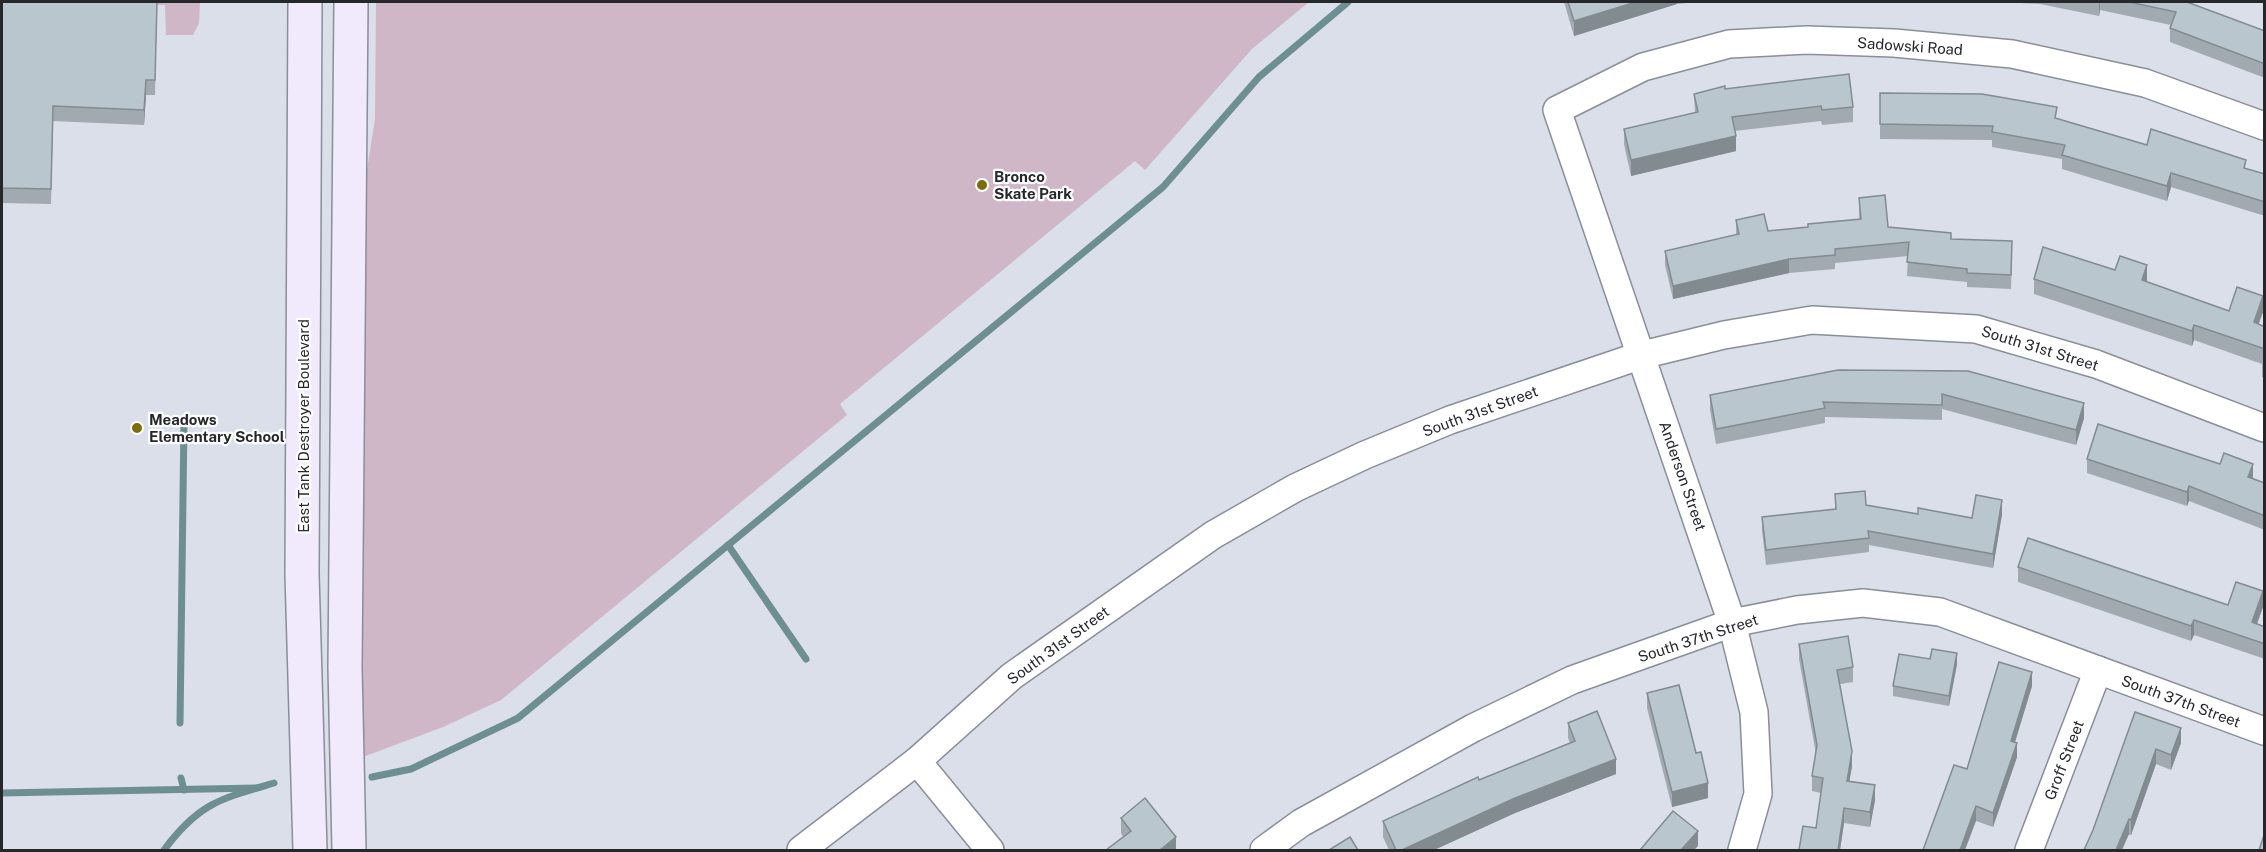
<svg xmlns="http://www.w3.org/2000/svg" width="2266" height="852" font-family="'Public Sans',sans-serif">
<rect width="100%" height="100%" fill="#dadfea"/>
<g fill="#cfb7c8">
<polygon points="146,2 200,2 199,23 193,35 166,35 165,5 146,5"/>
<polygon points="376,2 1309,2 1252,49 1145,170 1135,161 840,404 847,415 501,700 443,727 363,757 359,552 362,201 375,119"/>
</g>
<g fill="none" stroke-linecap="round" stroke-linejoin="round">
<g stroke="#6e8f92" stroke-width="7">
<polyline points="728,545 806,659"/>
<polyline points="180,723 184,422"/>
<polyline points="372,777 411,769 518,718 1163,187 1259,77 1348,2"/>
<polyline points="181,778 184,790"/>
<polyline points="2,793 256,788"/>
<path d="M 164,850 C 199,803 220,799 274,783"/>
</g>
<g stroke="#898e98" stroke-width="30">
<g id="street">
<polyline points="917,761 990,850"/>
<polyline points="801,850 917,761 1012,676 1213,535 1295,488 1365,455 1450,420 1642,355 1724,335 1812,320 1976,329 2096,364 2264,428"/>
<polyline points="1264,850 1301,823 1473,728 1572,680 1732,623 1797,610 1863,603 1940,612 2264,731"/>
<polyline points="1742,850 1758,794 1754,712 1732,623 1557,110 1643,67 1729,44 1807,40 1894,43 2012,54 2145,83 2264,126"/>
<polyline points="2029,850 2098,670"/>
</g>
</g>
<g stroke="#898e98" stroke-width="36">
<g id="secondary">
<polyline points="305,2 302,574 310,850"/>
<polyline points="349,850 345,667 351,2"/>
</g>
</g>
<use href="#street" stroke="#fff" stroke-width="27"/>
<use href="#secondary" stroke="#f1e9fc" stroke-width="33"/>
</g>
<g fill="#a0aab0">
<polygon points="2,2 157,2 155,95 146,95 144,125 53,121 51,204 2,203"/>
<polygon points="1564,2 1698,2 1677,4 1574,36"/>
<polygon points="2002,2 2187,2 2265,31 2265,78 2170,42 2170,28 2171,25 2100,10 2099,16 2040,4"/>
<polygon points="1725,89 1853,107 1853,122 1822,125 1821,121 1735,131 1736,151 1631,176 1624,144 1624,129 1695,113 1694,94"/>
<polygon points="1880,93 2057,118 2147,145 2246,169 2265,174 2265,216 2171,187 2167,201 2062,169 2062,159 1992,147 1992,140 1880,139"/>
<polygon points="1859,198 1888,227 1951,239 2012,255 2011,289 1967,287 1967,282 1907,276 1908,256 1835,263 1835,269 1789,273 1673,299 1665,265 1665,251 1736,235 1736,220 1768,231 1808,227 1859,219"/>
<polygon points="2115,270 2147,280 2146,282 2229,311 2263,312 2258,324 2265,327 2265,378 2262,377 2262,364 2194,340 2192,346 2034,294 2034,279"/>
<polygon points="1838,370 2084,418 2076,445 1942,409 1942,420 1825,417 1825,423 1716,444 1710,410 1710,395"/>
<polygon points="2087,459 2253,478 2265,483 2265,530 2189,501 2187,506 2087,473"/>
<polygon points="1835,494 1866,505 1918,514 1972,518 2002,514 1993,568 1869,545 1869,552 1766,565 1762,531 1762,517 1835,509"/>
<polygon points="2018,567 2228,605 2263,607 2257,624 2265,627 2265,659 2194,635 2191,641 2018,582"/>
<polygon points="1799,644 1853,667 1853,682 1840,684 1852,766 1849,781 1875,800 1870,827 1844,823 1840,850 1799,850 1816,828 1821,793 1812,791 1812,776 1816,754 1799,659"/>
<polygon points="1957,664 1949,706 1893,696 1893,686"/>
<polygon points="2032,686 2015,742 2017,757 1993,827 1976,821 1967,769"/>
<polygon points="1647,693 1708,798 1672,807 1647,708"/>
<polygon points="2135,712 2181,743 2171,770 2156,764 2131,835 2093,830"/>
<polygon points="1568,723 1616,774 1515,813 1434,850 1389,850 1383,837 1383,821 1479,780 1570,743 1568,738"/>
<polygon points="1121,818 1176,850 1123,837 1121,833"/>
</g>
<g fill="#828b90">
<polygon points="1636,2 1677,2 1677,4 1574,36 1574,21"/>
<polygon points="2099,2 2100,2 2100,10 2099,16"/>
<polygon points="146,80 146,95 144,125 144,110"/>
<polygon points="1736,136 1736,151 1631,176 1631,160"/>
<polygon points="2171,173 2171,187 2167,201 2167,186"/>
<polygon points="1789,259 1789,273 1673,299 1673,286"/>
<polygon points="2147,265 2147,280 2142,295 2142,280"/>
<polygon points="2263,296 2263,312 2254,337 2254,322"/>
<polygon points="2194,325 2194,340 2192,346 2192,331"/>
<polygon points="2084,403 2084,418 2076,445 2076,430"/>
<polygon points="2253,464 2253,479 2248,477"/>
<polygon points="2189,486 2189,501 2187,506 2187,492"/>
<polygon points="2002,500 2002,514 1993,568 1993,554"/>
<polygon points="2263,591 2263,607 2252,637 2252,622"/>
<polygon points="2194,620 2194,635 2191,641 2191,626"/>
<polygon points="1957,653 1957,664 1949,706 1949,696"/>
<polygon points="2032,672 2032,686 2011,755 2011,741"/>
<polygon points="2181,728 2181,743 2171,770 2171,755"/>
<polygon points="2017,743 2017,757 1993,827 1993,813"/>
<polygon points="2156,749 2156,764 2131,835 2131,820"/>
<polygon points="1852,751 1852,766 1847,796 1847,781"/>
<polygon points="1616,759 1616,774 1515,813 1434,850 1402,850 1515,798"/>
<polygon points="1708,783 1708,798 1672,807 1672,792"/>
<polygon points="1875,785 1875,800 1870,827 1870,812"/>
<polygon points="1976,806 1976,821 1965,850 1960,850"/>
<polygon points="1844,808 1844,823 1840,850 1838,850"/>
<polygon points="2129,819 2129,834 2122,850 2116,850"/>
<polygon points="1698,831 1698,846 1694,850 1681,850"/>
<polygon points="1176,837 1176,850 1160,850"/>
</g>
<g fill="#bac6cd" stroke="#828b90" stroke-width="1.5">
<polygon points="2,2 157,2 155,80 146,80 144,110 53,106 51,189 2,188"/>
<polygon points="1568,2 1636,2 1574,21"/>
<polygon points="2129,2 2187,2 2265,31 2265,64 2170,28 2176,12"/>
<polygon points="1849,74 1853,107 1822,110 1821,106 1732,117 1736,136 1631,160 1624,129 1698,112 1694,94 1725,86 1725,89"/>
<polygon points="1880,93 1982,94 2057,107 2055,118 2147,145 2151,129 2246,160 2244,168 2265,174 2265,202 2171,173 2167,186 2062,155 2065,145 1992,132 1993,126 1880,124"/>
<polygon points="1885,195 1888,227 1951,233 1951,239 2012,241 2011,275 1967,273 1967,269 1907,262 1909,242 1835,249 1835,255 1789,259 1673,286 1665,251 1739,234 1736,220 1764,214 1768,231 1808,227 1808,224 1861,219 1859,198"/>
<polygon points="2043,247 2115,270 2120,256 2147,265 2142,280 2229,311 2237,287 2263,296 2254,322 2265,327 2265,349 2194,325 2192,331 2034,279"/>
<polygon points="1838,370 1968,371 2084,403 2076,430 1942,394 1942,405 1823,402 1825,408 1716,429 1710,395"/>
<polygon points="2098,424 2220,464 2224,453 2253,464 2248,477 2265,483 2265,516 2189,486 2187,492 2087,459"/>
<polygon points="1865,491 1866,505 1918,514 1918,508 1972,518 1976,495 2002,500 1993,554 1868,531 1869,538 1766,550 1762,517 1836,509 1835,494"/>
<polygon points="2028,538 2228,605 2236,582 2263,591 2252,622 2265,627 2265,644 2194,620 2191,626 2018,567"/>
<polygon points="1848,636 1853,667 1837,670 1852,751 1847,781 1875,785 1870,812 1844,808 1838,850 1799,850 1803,826 1816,828 1823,778 1812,776 1817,745 1799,644"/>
<polygon points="1932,649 1957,653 1949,696 1893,686 1899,654 1930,659"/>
<polygon points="1999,662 2032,672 2011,741 2017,743 1993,813 1976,806 1960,850 1923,850 1954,765 1967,769"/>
<polygon points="1679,685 1696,753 1701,752 1708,783 1672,792 1647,693"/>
<polygon points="1597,711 1616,759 1515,798 1402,850 1396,850 1383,821 1478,777 1479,780 1575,741 1568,723"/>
<polygon points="2135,712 2181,728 2171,755 2156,749 2131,820 2129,819 2116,850 2084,850 2093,830"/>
<polygon points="1145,798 1176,837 1160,850 1106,850 1131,831 1121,818"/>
<polygon points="1673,811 1698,831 1681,850 1640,850"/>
<polygon points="2265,832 2265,850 2259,850"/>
<polygon points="1350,837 1358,850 1329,850"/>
</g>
<g fill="#7b6d09" stroke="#fff" stroke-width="2">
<circle cx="982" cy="185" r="6"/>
<circle cx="137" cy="428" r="6"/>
</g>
<g text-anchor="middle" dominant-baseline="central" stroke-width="4.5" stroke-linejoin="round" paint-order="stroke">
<g font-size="15" fill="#25272b" stroke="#fff">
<text transform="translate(1910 46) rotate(4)">Sadowski Road</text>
<text transform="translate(2040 348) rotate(17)">South 31st Street</text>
<text transform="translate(1480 411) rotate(-20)">South 31st Street</text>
<text transform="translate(303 426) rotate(-90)">East Tank Destroyer Boulevard</text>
<text transform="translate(1683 476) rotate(71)">Anderson Street</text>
<text transform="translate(1698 638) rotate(-18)">South 37th Street</text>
<text transform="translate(1058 645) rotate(-36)">South 31st Street</text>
<text transform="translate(2181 701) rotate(20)">South 37th Street</text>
<text transform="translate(2064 760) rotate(-69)">Groff Street</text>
</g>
<g font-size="15" font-weight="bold" fill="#25272b" stroke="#fff" text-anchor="start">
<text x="994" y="176">Bronco<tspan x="994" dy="17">Skate Park</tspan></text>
<text x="149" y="419">Meadows<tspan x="149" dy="17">Elementary School</tspan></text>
</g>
</g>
<rect width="2266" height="852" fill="none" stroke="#25272b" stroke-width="6"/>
</svg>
